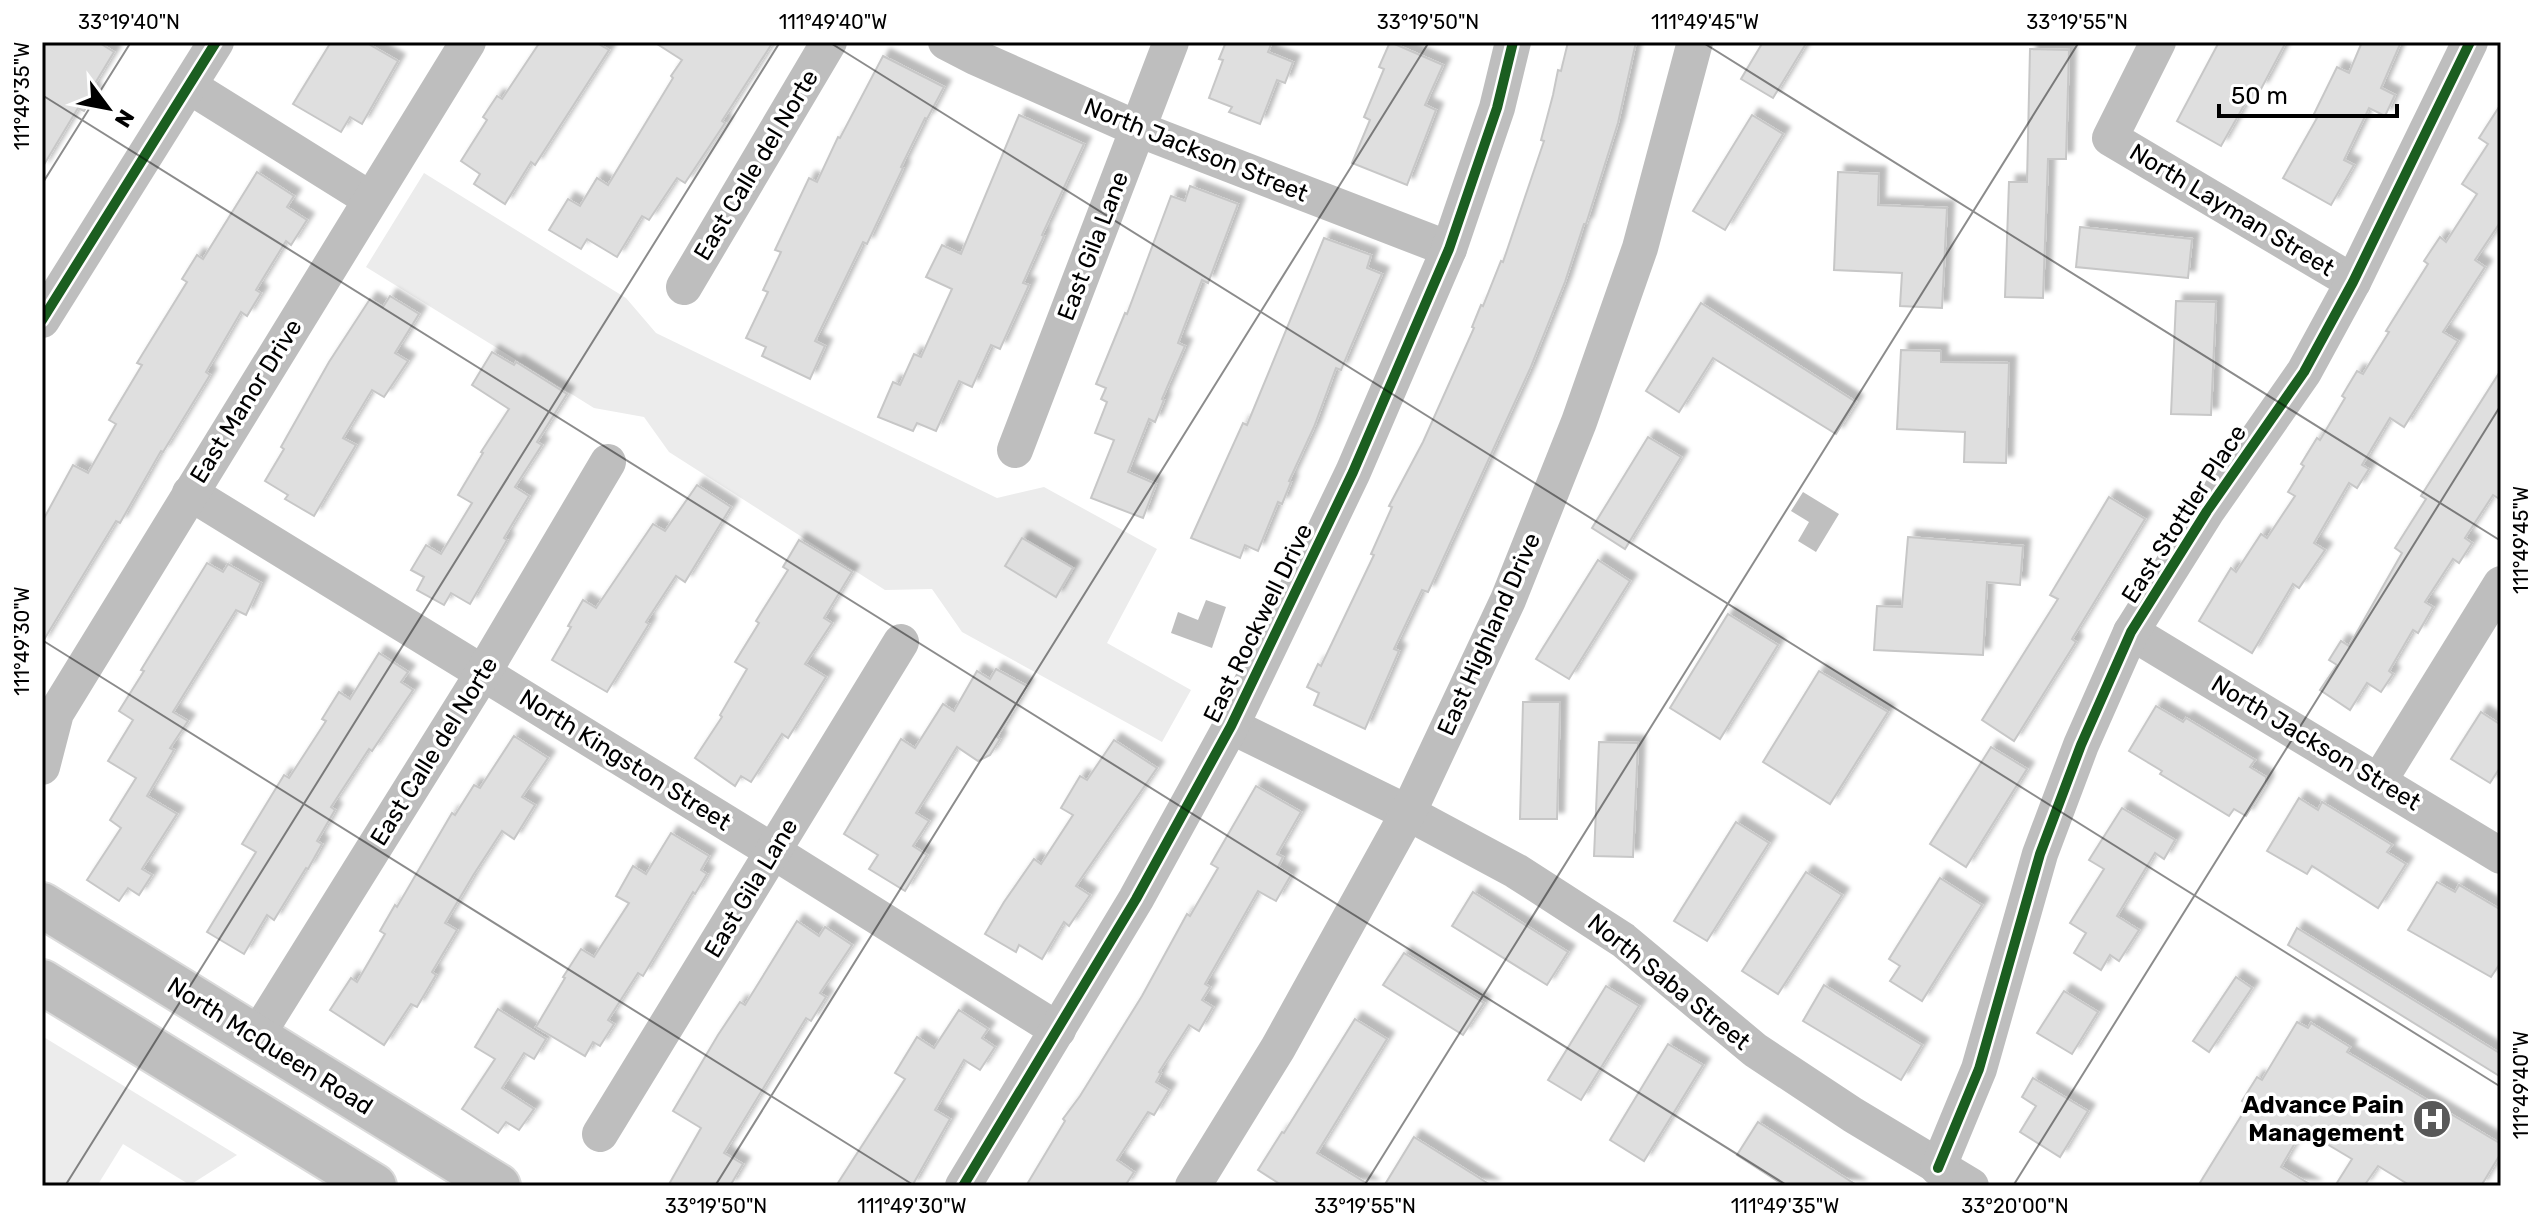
<svg xmlns="http://www.w3.org/2000/svg" width="2543" height="1228" font-family="Rubik,sans-serif">
<defs>
<filter id="shadow"><feDropShadow dx="7" dy="-7" stdDeviation="2" flood-color="#0004"/></filter>
</defs>
<rect width="100%" height="100%" fill="#fff"/>
<g fill="#ececec">
<polygon points="424,173 626,298 656,333 997,498 1044,487 1157,549 1107,643 1191,690 1162,742 962,632 932,589 885,590 669,452 644,417 594,408 366,267"/>
<polygon points="42,1036 237,1155 190,1185 123,1144 97,1186 42,1186"/>
</g>
<g fill="#bfbfbf">
<polygon points="1803,492 1839,514 1816,552 1798,541 1809,522 1791,511"/>
<polygon points="1206,600 1226,607 1212,648 1171,633 1178,612 1198,620"/>
</g>
<g fill="#dfdfdf" stroke="#c7c7c7" stroke-width="2" filter="url(#shadow)">
<polygon points="42,42 98,42 114,52 91,90 95,92 84,111 78,108 42,168"/>
<polygon points="331,42 365,42 398,61 362,124 350,117 341,132 293,104"/>
<polygon points="540,42 595,42 609,50 535,165 531,162 505,204 474,184 480,174 461,161 487,120 483,117 497,96 502,99"/>
<polygon points="654,42 773,42 722,121 725,123 685,183 677,178 649,220 642,216 617,257 587,239 581,249 549,230 568,199 580,206 597,178 608,185 673,78 671,76 682,60"/>
<polygon points="1226,42 1272,42 1268,52 1293,62 1285,83 1277,80 1260,124 1229,112 1232,107 1209,98 1223,60 1219,59"/>
<polygon points="1390,42 1443,65 1425,105 1436,110 1407,185 1352,163 1370,120 1364,117 1384,69 1379,67"/>
<polygon points="1568,42 1636,42 1618,123 1586,224 1584,224 1565,282 1530,369 1428,592 1422,590 1394,649 1399,651 1365,729 1314,705 1319,693 1307,687 1318,664 1321,666 1374,555 1371,554 1392,507 1389,506 1423,442 1474,328 1472,327 1481,305 1483,306 1501,261 1503,262 1544,141 1541,140 1553,95 1558,70 1561,71"/>
<polygon points="1763,42 1807,42 1773,98 1741,79"/>
<polygon points="2219,42 2286,42 2261,89 2255,86 2221,146 2177,121"/>
<polygon points="2362,42 2401,42 2381,88 2395,95 2385,116 2369,108 2344,160 2354,165 2331,205 2283,178 2317,118 2313,116 2337,67 2349,73"/>
<polygon points="2030,49 2069,50 2066,159 2048,159 2043,298 2005,297 2009,182 2027,182"/>
<polygon points="883,56 944,87 927,119 925,118 901,167 903,168 867,244 863,242 815,341 825,346 810,379 762,356 766,347 746,338 768,292 763,290 781,252 775,250 809,178 817,182 838,137 840,138"/>
<polygon points="2501,104 2501,221 2475,260 2485,267 2443,332 2458,341 2404,427 2390,418 2362,465 2369,469 2357,488 2349,483 2314,543 2325,550 2299,588 2293,584 2252,653 2199,621 2231,568 2236,572 2261,534 2267,538 2295,496 2288,492 2304,466 2301,464 2317,438 2320,440 2345,398 2342,396 2357,371 2363,374 2389,332 2386,331 2428,264 2424,261 2440,237 2446,242 2477,194 2462,184 2488,144 2479,138"/>
<polygon points="1019,115 1084,144 1042,235 1044,236 1023,283 1029,285 1000,349 991,345 972,387 959,381 936,431 917,423 913,431 878,417 893,382 900,385 914,354 921,357 952,289 926,277 942,245 961,254"/>
<polygon points="1752,115 1783,134 1725,230 1693,211"/>
<polygon points="257,172 294,196 287,207 307,220 291,245 286,241 256,290 261,293 247,316 241,312 206,372 210,375 163,452 161,451 120,523 116,521 42,643 42,522 73,465 88,473 116,424 109,420 142,365 137,363 187,282 182,279 197,255 203,259"/>
<polygon points="1838,172 1879,174 1878,205 1947,208 1942,308 1900,306 1902,273 1834,270"/>
<polygon points="1190,186 1238,204 1208,283 1202,280 1178,343 1185,346 1162,399 1164,400 1155,422 1149,419 1128,472 1156,484 1143,518 1091,498 1114,440 1095,433 1107,402 1101,399 1106,388 1096,384 1125,313 1127,314 1171,196 1185,201"/>
<polygon points="2080,227 2192,239 2188,278 2076,267"/>
<polygon points="1324,238 1371,255 1367,268 1382,274 1341,370 1336,368 1314,427 1289,481 1291,482 1282,504 1278,502 1258,551 1245,545 1240,558 1191,538 1243,423 1247,425"/>
<polygon points="390,296 419,314 395,353 408,361 384,397 372,390 343,438 356,445 314,516 285,499 288,495 265,481 284,449 281,447 329,362 370,299 383,307"/>
<polygon points="2176,301 2216,302 2211,415 2171,414"/>
<polygon points="1701,303 1856,402 1836,434 1713,358 1679,412 1646,391"/>
<polygon points="1901,350 1941,351 1941,362 2009,363 2006,463 1964,462 1965,432 1897,429"/>
<polygon points="492,352 514,365 516,362 567,394 537,442 542,445 515,487 529,496 504,538 507,540 470,604 451,593 444,605 417,590 424,577 411,570 426,545 441,554 472,503 458,495 483,453 481,452 509,409 472,385"/>
<polygon points="2501,370 2501,500 2493,495 2465,538 2472,543 2459,563 2453,559 2425,602 2433,607 2418,633 2413,630 2389,671 2393,674 2381,692 2367,683 2350,710 2320,690 2337,665 2329,660 2341,641 2349,646 2402,553 2395,548 2426,499 2421,496"/>
<polygon points="1648,437 1681,457 1625,549 1592,528"/>
<polygon points="697,485 731,507 685,582 676,576 646,622 649,624 607,692 552,660 571,627 568,626 583,600 596,608 653,524 665,531"/>
<polygon points="2109,497 2145,519 2072,639 2076,642 2014,741 1982,720 2058,599 2050,595"/>
<polygon points="1908,537 2023,546 2020,585 1987,582 1983,655 1874,650 1877,606 1902,607"/>
<polygon points="1022,538 1073,568 1056,597 1005,566"/>
<polygon points="799,540 852,572 824,618 832,623 805,664 826,677 788,738 782,734 751,782 741,776 735,786 695,758 722,717 720,715 747,669 735,662 759,623 756,621 788,570 783,567"/>
<polygon points="1598,560 1630,581 1569,679 1536,659"/>
<polygon points="207,563 223,572 228,564 261,583 246,615 236,610 173,712 188,721 170,748 174,750 147,796 177,814 142,869 152,875 139,895 128,888 119,901 87,880 121,828 110,820 136,778 108,761 133,720 119,711 144,671 141,670"/>
<polygon points="1728,614 1778,645 1720,739 1670,708"/>
<polygon points="379,653 408,672 401,682 413,690 372,751 369,749 331,807 335,810 317,841 322,844 308,869 306,868 274,920 267,915 244,954 207,932 256,852 242,844 284,775 289,778 326,721 322,719 339,692 350,699"/>
<polygon points="996,669 1027,686 997,737 1000,739 990,755 978,761 957,747 916,813 929,821 913,846 927,855 905,891 869,869 878,855 844,834 901,739 915,748 943,704 954,711 977,671 990,679"/>
<polygon points="1819,671 1888,712 1830,804 1763,762"/>
<polygon points="1523,702 1560,702 1557,819 1520,819"/>
<polygon points="2156,706 2183,722 2186,718 2255,760 2250,767 2266,777 2266,784 2246,816 2234,809 2229,816 2160,774 2162,771 2129,751"/>
<polygon points="2481,712 2501,725 2501,766 2490,783 2451,759"/>
<polygon points="514,736 548,758 522,797 535,805 514,839 502,831 474,874 445,923 457,930 432,972 436,975 417,1007 411,1004 384,1045 330,1010 351,978 357,982 385,934 380,931 395,905 397,907 452,813 455,815 474,785 480,788"/>
<polygon points="1114,740 1157,768 1076,886 1090,895 1069,926 1064,922 1042,959 1019,945 1016,952 985,934 1004,902 1034,859 1041,864 1073,815 1061,808 1080,776 1087,780"/>
<polygon points="1599,742 1638,743 1633,857 1594,856"/>
<polygon points="1991,747 2027,769 1966,867 1930,844"/>
<polygon points="1256,786 1301,812 1277,854 1283,857 1278,867 1291,875 1276,901 1258,891 1205,984 1210,987 1202,1000 1213,1007 1199,1031 1189,1025 1159,1072 1161,1073 1156,1082 1169,1090 1154,1115 1148,1112 1117,1160 1134,1172 1125,1186 1026,1186 1065,1121 1063,1119 1080,1096 1142,996 1187,914 1190,916 1218,868 1211,864"/>
<polygon points="2299,798 2318,810 2322,802 2363,827 2392,845 2387,852 2406,864 2378,908 2312,866 2307,874 2267,851"/>
<polygon points="2122,808 2175,840 2164,859 2155,853 2117,916 2139,930 2119,961 2110,955 2101,970 2074,953 2086,933 2070,923 2104,869 2089,860"/>
<polygon points="1736,822 1769,843 1707,941 1674,921"/>
<polygon points="671,833 709,856 701,870 707,874 695,894 693,892 643,976 638,973 608,1020 614,1024 600,1046 593,1042 585,1056 536,1027 565,978 563,977 581,949 594,957 629,903 616,896 633,866 646,874"/>
<polygon points="1806,872 1842,895 1778,994 1742,971"/>
<polygon points="1940,878 1982,905 1922,1001 1890,981 1900,966 1889,959"/>
<polygon points="2437,882 2455,892 2459,885 2501,910 2501,962 2491,977 2408,930"/>
<polygon points="1473,892 1568,952 1547,985 1452,926"/>
<polygon points="797,921 819,936 825,927 852,945 820,993 826,997 811,1021 806,1018 724,1153 743,1164 730,1186 668,1186 701,1128 673,1111 718,1035 740,1002 745,1005"/>
<polygon points="2297,928 2501,1054 2501,1077 2288,945"/>
<polygon points="1404,953 1484,1003 1463,1035 1383,985"/>
<polygon points="2236,977 2252,988 2209,1052 2193,1041"/>
<polygon points="1824,985 1922,1045 1901,1080 1803,1021"/>
<polygon points="1606,986 1639,1006 1581,1100 1548,1080"/>
<polygon points="2064,991 2098,1012 2072,1054 2037,1033"/>
<polygon points="498,1009 546,1039 534,1059 524,1053 502,1088 534,1109 519,1130 506,1122 498,1133 462,1109 495,1059 475,1047"/>
<polygon points="959,1010 988,1029 982,1038 995,1047 980,1070 964,1060 935,1110 950,1119 912,1186 836,1186 905,1079 895,1073 917,1037 934,1048"/>
<polygon points="1355,1019 1387,1039 1317,1153 1371,1186 1283,1186 1258,1170 1282,1132 1284,1133"/>
<polygon points="2297,1022 2308,1028 2311,1023 2350,1047 2347,1052 2501,1144 2501,1153 2481,1186 2411,1186 2378,1166 2364,1186 2335,1186 2352,1159 2320,1140 2317,1146 2299,1136 2281,1167 2313,1186 2198,1186 2248,1105 2242,1101 2257,1077 2262,1080"/>
<polygon points="1668,1044 1703,1065 1644,1161 1610,1140"/>
<polygon points="2033,1078 2088,1111 2060,1157 2020,1132 2036,1106 2022,1097"/>
<polygon points="1758,1122 1858,1186 1785,1186 1737,1155"/>
<polygon points="1414,1137 1492,1186 1384,1186"/>
</g>
<g fill="none" stroke-linecap="round" stroke-linejoin="round">
<g stroke="#dbdbdb" stroke-width="48">
<g id="major">
<polyline points="42,905 498,1186"/>
<polyline points="42,982 374,1186"/>
</g>
</g>
<g stroke="#bebebe" stroke-width="36">
<polyline points="946,42 975,57 1138,129 1449,249"/>
<polyline points="2158,42 2110,138 2353,282"/>
<polyline points="189,86 370,199"/>
<polyline points="684,287 829,42"/>
<polyline points="42,320 216,42"/>
<polyline points="1015,450 1171,42"/>
<polyline points="190,493 774,852 1058,1030"/>
<polyline points="2131,632 2501,856"/>
<polyline points="1231,726 1408,813 1516,871 1623,940 1755,1050 1853,1115 1971,1186"/>
<polyline points="42,767 56,713 468,42"/>
<polyline points="2379,781 2501,584"/>
<polyline points="256,1037 483,673 608,462"/>
<polyline points="600,1134 901,642"/>
<polyline points="1938,1168 1979,1069 2040,854 2081,745 2131,632 2207,511 2304,372 2353,282 2470,42"/>
<polyline points="963,1186 1136,899 1231,726 1353,472 1449,249 1497,108 1513,42"/>
<polyline points="1193,1186 1278,1048 1408,813 1508,600 1579,422 1640,248 1695,42"/>
</g>
<use href="#major" stroke="#bebebe" stroke-width="44"/>
<g stroke="#fff" stroke-width="15">
<g id="cycleway">
<polyline points="42,320 216,42"/>
<polyline points="1938,1168 1979,1069 2040,854 2081,745 2131,632 2207,511 2304,372 2353,282 2470,42"/>
<polyline points="963,1186 1136,899 1231,726 1353,472 1449,249 1497,108 1513,42"/>
</g>
</g>
<use href="#cycleway" stroke="#1b5e20" stroke-width="10"/>
</g>
<path fill="none" stroke="#000" stroke-width="2" stroke-opacity="0.45" d="M 829,42 L 2501,1087M 1702,42 L 2501,541M 42,95 L 1788,1186M 42,184 L 131,42M 42,640 L 915,1186M 42,1185 L 43,1186M 65,1186 L 780,42M 715,1186 L 1429,42M 1364,1186 L 2079,42M 2013,1186 L 2501,405"/>
<defs>
<g id="hospital-disc" transform="scale(2)"><circle r="9.5" fill="#595959" stroke="#fff"/><path d="M-5-5h3v3.5h4V-5h3V5h-3V1.5h-4V5h-3Z" fill="#fff"/></g>
</defs>
<g fill-rule="evenodd">
<use href="#hospital-disc" x="2432" y="1119"/>
</g>
<g text-anchor="middle" dominant-baseline="central" stroke-width="7" stroke-linejoin="round" paint-order="stroke">
<g font-size="24" fill="#000" stroke="#fff">
<text transform="translate(1196 150) rotate(22)">North Jackson Street</text>
<text transform="translate(756 165) rotate(-59)">East Calle del Norte</text>
<text transform="translate(2232 210) rotate(31)">North Layman Street</text>
<text transform="translate(1093 246) rotate(-69)">East Gila Lane</text>
<text transform="translate(246 401) rotate(-58)">East Manor Drive</text>
<text transform="translate(2184 514) rotate(-57)">East Stottler Place</text>
<text transform="translate(1258 623) rotate(-64)">East Rockwell Drive</text>
<text transform="translate(1489 634) rotate(-66)">East Highland Drive</text>
<text transform="translate(2316 743) rotate(31)">North Jackson Street</text>
<text transform="translate(434 751) rotate(-58)">East Calle del Norte</text>
<text transform="translate(625 760) rotate(32)">North Kingston Street</text>
<text transform="translate(751 888) rotate(-59)">East Gila Lane</text>
<text transform="translate(1669 982) rotate(39)">North Saba Street</text>
<text transform="translate(270 1046) rotate(32)">North McQueen Road</text>
</g>
<g font-size="24" font-weight="bold" fill="#000" stroke="#fff" text-anchor="end">
<text x="2404" y="1105">Advance Pain<tspan x="2404" dy="28">Management</tspan></text>
</g>
</g>
<rect width="2543" height="1228" fill="none" stroke="#ffffff" stroke-width="88"/>
<g transform="translate(108 108) rotate(122)" stroke="#ffffff" stroke-width="6" paint-order="stroke">
<path d="M0-6L14 30L0 20L-14 30Z" fill="#000000"/>
<text y="-12" font-size="22" font-weight="bold" text-anchor="middle" fill="#000000">N</text>
</g>
<path d="M2219 104v12h178v-12" fill="none" stroke="#000000" stroke-width="4"/>
<text x="2231" y="104" font-size="24" fill="#000000" stroke="#ffffff" stroke-width="6" paint-order="stroke">50 m</text>
<rect x="44" y="44" width="2455" height="1140" fill="none" stroke="#000" stroke-width="3"/>
<g font-size="20" text-anchor="middle" fill="#000">
<text x="129" y="29">33°19'40"N</text>
<text x="833" y="29">111°49'40"W</text>
<text x="1428" y="29">33°19'50"N</text>
<text x="1705" y="29">111°49'45"W</text>
<text x="2077" y="29">33°19'55"N</text>
<text transform="translate(22 96) rotate(-90)" y="7">111°49'35"W</text>
<text transform="translate(2521 540) rotate(-90)" y="7">111°49'45"W</text>
<text transform="translate(22 641) rotate(-90)" y="7">111°49'30"W</text>
<text transform="translate(2521 1085) rotate(-90)" y="7">111°49'40"W</text>
<text x="716" y="1213">33°19'50"N</text>
<text x="912" y="1213">111°49'30"W</text>
<text x="1365" y="1213">33°19'55"N</text>
<text x="1785" y="1213">111°49'35"W</text>
<text x="2015" y="1213">33°20'00"N</text>
</g>
</svg>
